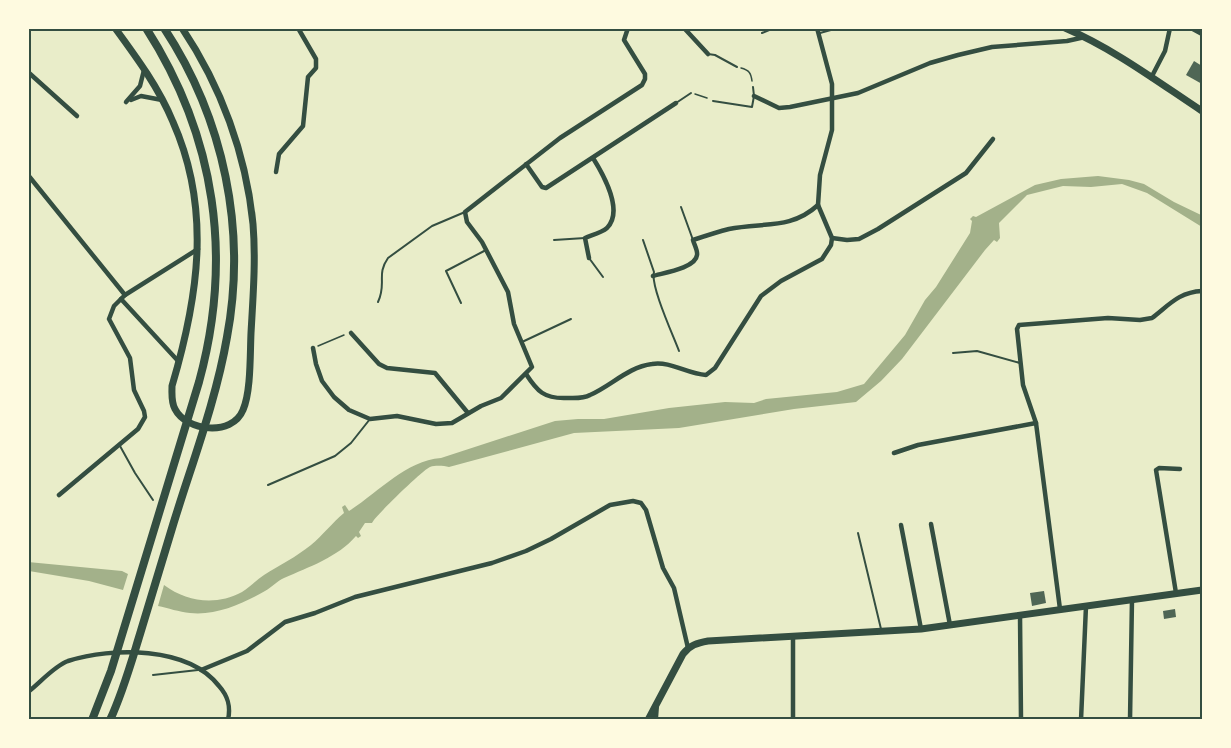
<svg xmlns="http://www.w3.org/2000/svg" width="1231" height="748" font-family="'Noto Sans',sans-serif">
<rect width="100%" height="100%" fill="#e9edc9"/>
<g fill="#a3b18a">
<path d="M 1098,176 L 1129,180 L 1144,184 L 1174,202 L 1201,215 L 1202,227 L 1147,193 L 1122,184 L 1091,187 L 1063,186 L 1027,195 L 999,223 L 1000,238 L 997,242 L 994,240 L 985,250 L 902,359 L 881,381 L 856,402 L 794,409 L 679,428 L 574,433 L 449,467 C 444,466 436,465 430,467 C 425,468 374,517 372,523 L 365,523 L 359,532 L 361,536 L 358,538 L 356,536 C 338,557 309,567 284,578 C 277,581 272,587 265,591 C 244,603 216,616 190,613 C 179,612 168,608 158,606 L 164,585 C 187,602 216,606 242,592 C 250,587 256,580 264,575 C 280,565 296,557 311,545 C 323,535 332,523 344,513 L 342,507 L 345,505 L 349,511 C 379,492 405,461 441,458 L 555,421 L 578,419 L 604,419 L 669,408 L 725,402 L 754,403 L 766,399 L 837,392 L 864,384 L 905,335 L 925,300 L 936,287 L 970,233 L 972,221 L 970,219 L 973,216 L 976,217 L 1035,185 L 1061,179 Z"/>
<polygon points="28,562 122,571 128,574 123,590 89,581 29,571"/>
</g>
<g fill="#4f6655">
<polygon points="1194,61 1202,66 1202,84 1186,75"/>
<polygon points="1044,591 1046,603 1032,606 1030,593"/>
<polygon points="1175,609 1176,617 1164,619 1163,611"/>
</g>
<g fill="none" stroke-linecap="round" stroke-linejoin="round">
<g stroke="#344e41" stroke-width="1.5">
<path d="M 741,68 C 749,70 751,73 752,81"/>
<polyline points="695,94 707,98"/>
<polyline points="318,346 344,335"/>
</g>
<g stroke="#344e41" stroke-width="2">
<polyline points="762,33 774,28"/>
<polyline points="820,33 838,28"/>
<polyline points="708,54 715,55 737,67"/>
<polyline points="713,101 752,107 754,96 753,87"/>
<polyline points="676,103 691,93"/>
<polyline points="681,207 693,240"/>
<polyline points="554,240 585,238"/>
<path d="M 643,240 L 654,272 C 650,285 673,335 679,351"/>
<polyline points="589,258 603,277"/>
<path d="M 378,302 C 387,283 376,275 388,258 L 432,226 L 465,212"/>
<polyline points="461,303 446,271 486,250"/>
<polyline points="522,342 571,319"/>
<polyline points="953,353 977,351 1020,363"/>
<polyline points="120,446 135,473 153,500"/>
<polyline points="268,485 335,456 351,443 370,419"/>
<polyline points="858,533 881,629"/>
<polyline points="153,675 198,670"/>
</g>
<g stroke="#344e41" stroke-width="4.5">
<polyline points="684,28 708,54"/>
<polyline points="1191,28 1202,34"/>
<polyline points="28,72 77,116"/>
<polyline points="1151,78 1165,51 1170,28"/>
<polyline points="754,96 779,108 790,107 858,93 930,63 958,55 992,47 1067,41 1085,37"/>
<polyline points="131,100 141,96 162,100"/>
<polyline points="126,102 140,86 144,70"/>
<polyline points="28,151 28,162"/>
<polyline points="526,164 542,187 546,188 676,103"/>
<polyline points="276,172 279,154 303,126 308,77 316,68 316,59 298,28"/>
<polyline points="28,175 125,295"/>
<polyline points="832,238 847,240 859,239 878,229 966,173 993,139"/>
<path d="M 589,258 L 585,238 C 592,235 601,233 607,228 C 624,211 603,174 593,158"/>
<path d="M 653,276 C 663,273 696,268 697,255 C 698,251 694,244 693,240 C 705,236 717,232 729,229 C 762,222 791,230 818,205"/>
<polyline points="121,299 179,362"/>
<polyline points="351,333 379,364 387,368 435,373 468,413"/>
<polyline points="313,348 316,364 322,381 334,397 349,410 370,419 397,416 436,424 452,423 481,406 501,398 532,367 514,324 508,292 482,242 467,222 465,212 560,138 642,85 645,79 645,74 624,40 628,28"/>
<path d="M 526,374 C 537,391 544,399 567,398 C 574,398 583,399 590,395 C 611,386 628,367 652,364 C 671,361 687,374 706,375 L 715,368 L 761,296 L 781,281 L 822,259 L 831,245 L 832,238 L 818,205 L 820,175 L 832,130 L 832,84 L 817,28"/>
<polyline points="894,453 918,445 1036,423"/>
<polyline points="59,495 138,429 145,417 144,411 134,390 130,358 109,319 114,306 125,295 198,249"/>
<polyline points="931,524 950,625"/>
<polyline points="901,525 921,629"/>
<polyline points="1176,593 1156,470 1159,468 1180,469"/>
<path d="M 1060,609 L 1036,423 L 1023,385 L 1017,329 L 1019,325 L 1108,318 L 1140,320 L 1152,318 C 1169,305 1179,292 1202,291"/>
<polyline points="1020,615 1021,720"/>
<polyline points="793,636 793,720"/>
<polyline points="201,670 247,651 285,622 315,613 355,597 492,563 526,551 551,539 610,505 633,501 641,503 646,510 663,568 674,588 688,648"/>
<path d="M 28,692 C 40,683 54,666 68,661 C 112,647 188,646 219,686 C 228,696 231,706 228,720"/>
<polyline points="1081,720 1086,606"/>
<polyline points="1130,720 1132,599"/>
</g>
<polyline stroke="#344e41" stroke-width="6" points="655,720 656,707"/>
<g stroke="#344e41" stroke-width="7">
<path d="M 115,28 C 137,58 159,88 173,122 C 212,210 198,298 172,386 C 172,394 171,402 175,409 C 186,431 232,437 243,410 C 251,392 250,355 251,333 C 253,297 256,260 253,224 C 246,154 221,86 182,28"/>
<path d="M 1065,28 C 1114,49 1158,82 1202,111"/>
<path d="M 648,720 L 683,654 C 690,645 697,643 708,641 L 921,629 L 1202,590"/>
</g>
<g stroke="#344e41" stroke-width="8">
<path d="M 92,720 L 111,671 L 199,382 C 233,258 216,137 146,28"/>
<path d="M 110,720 C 123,692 131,663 140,634 C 151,597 162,561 173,525 C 192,463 216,401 227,337 C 247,230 224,119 164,28"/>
</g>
</g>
<rect width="1231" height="748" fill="none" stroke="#fefae0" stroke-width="60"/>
<rect x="30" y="30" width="1171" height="688" fill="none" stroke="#344e41" stroke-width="2"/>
</svg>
